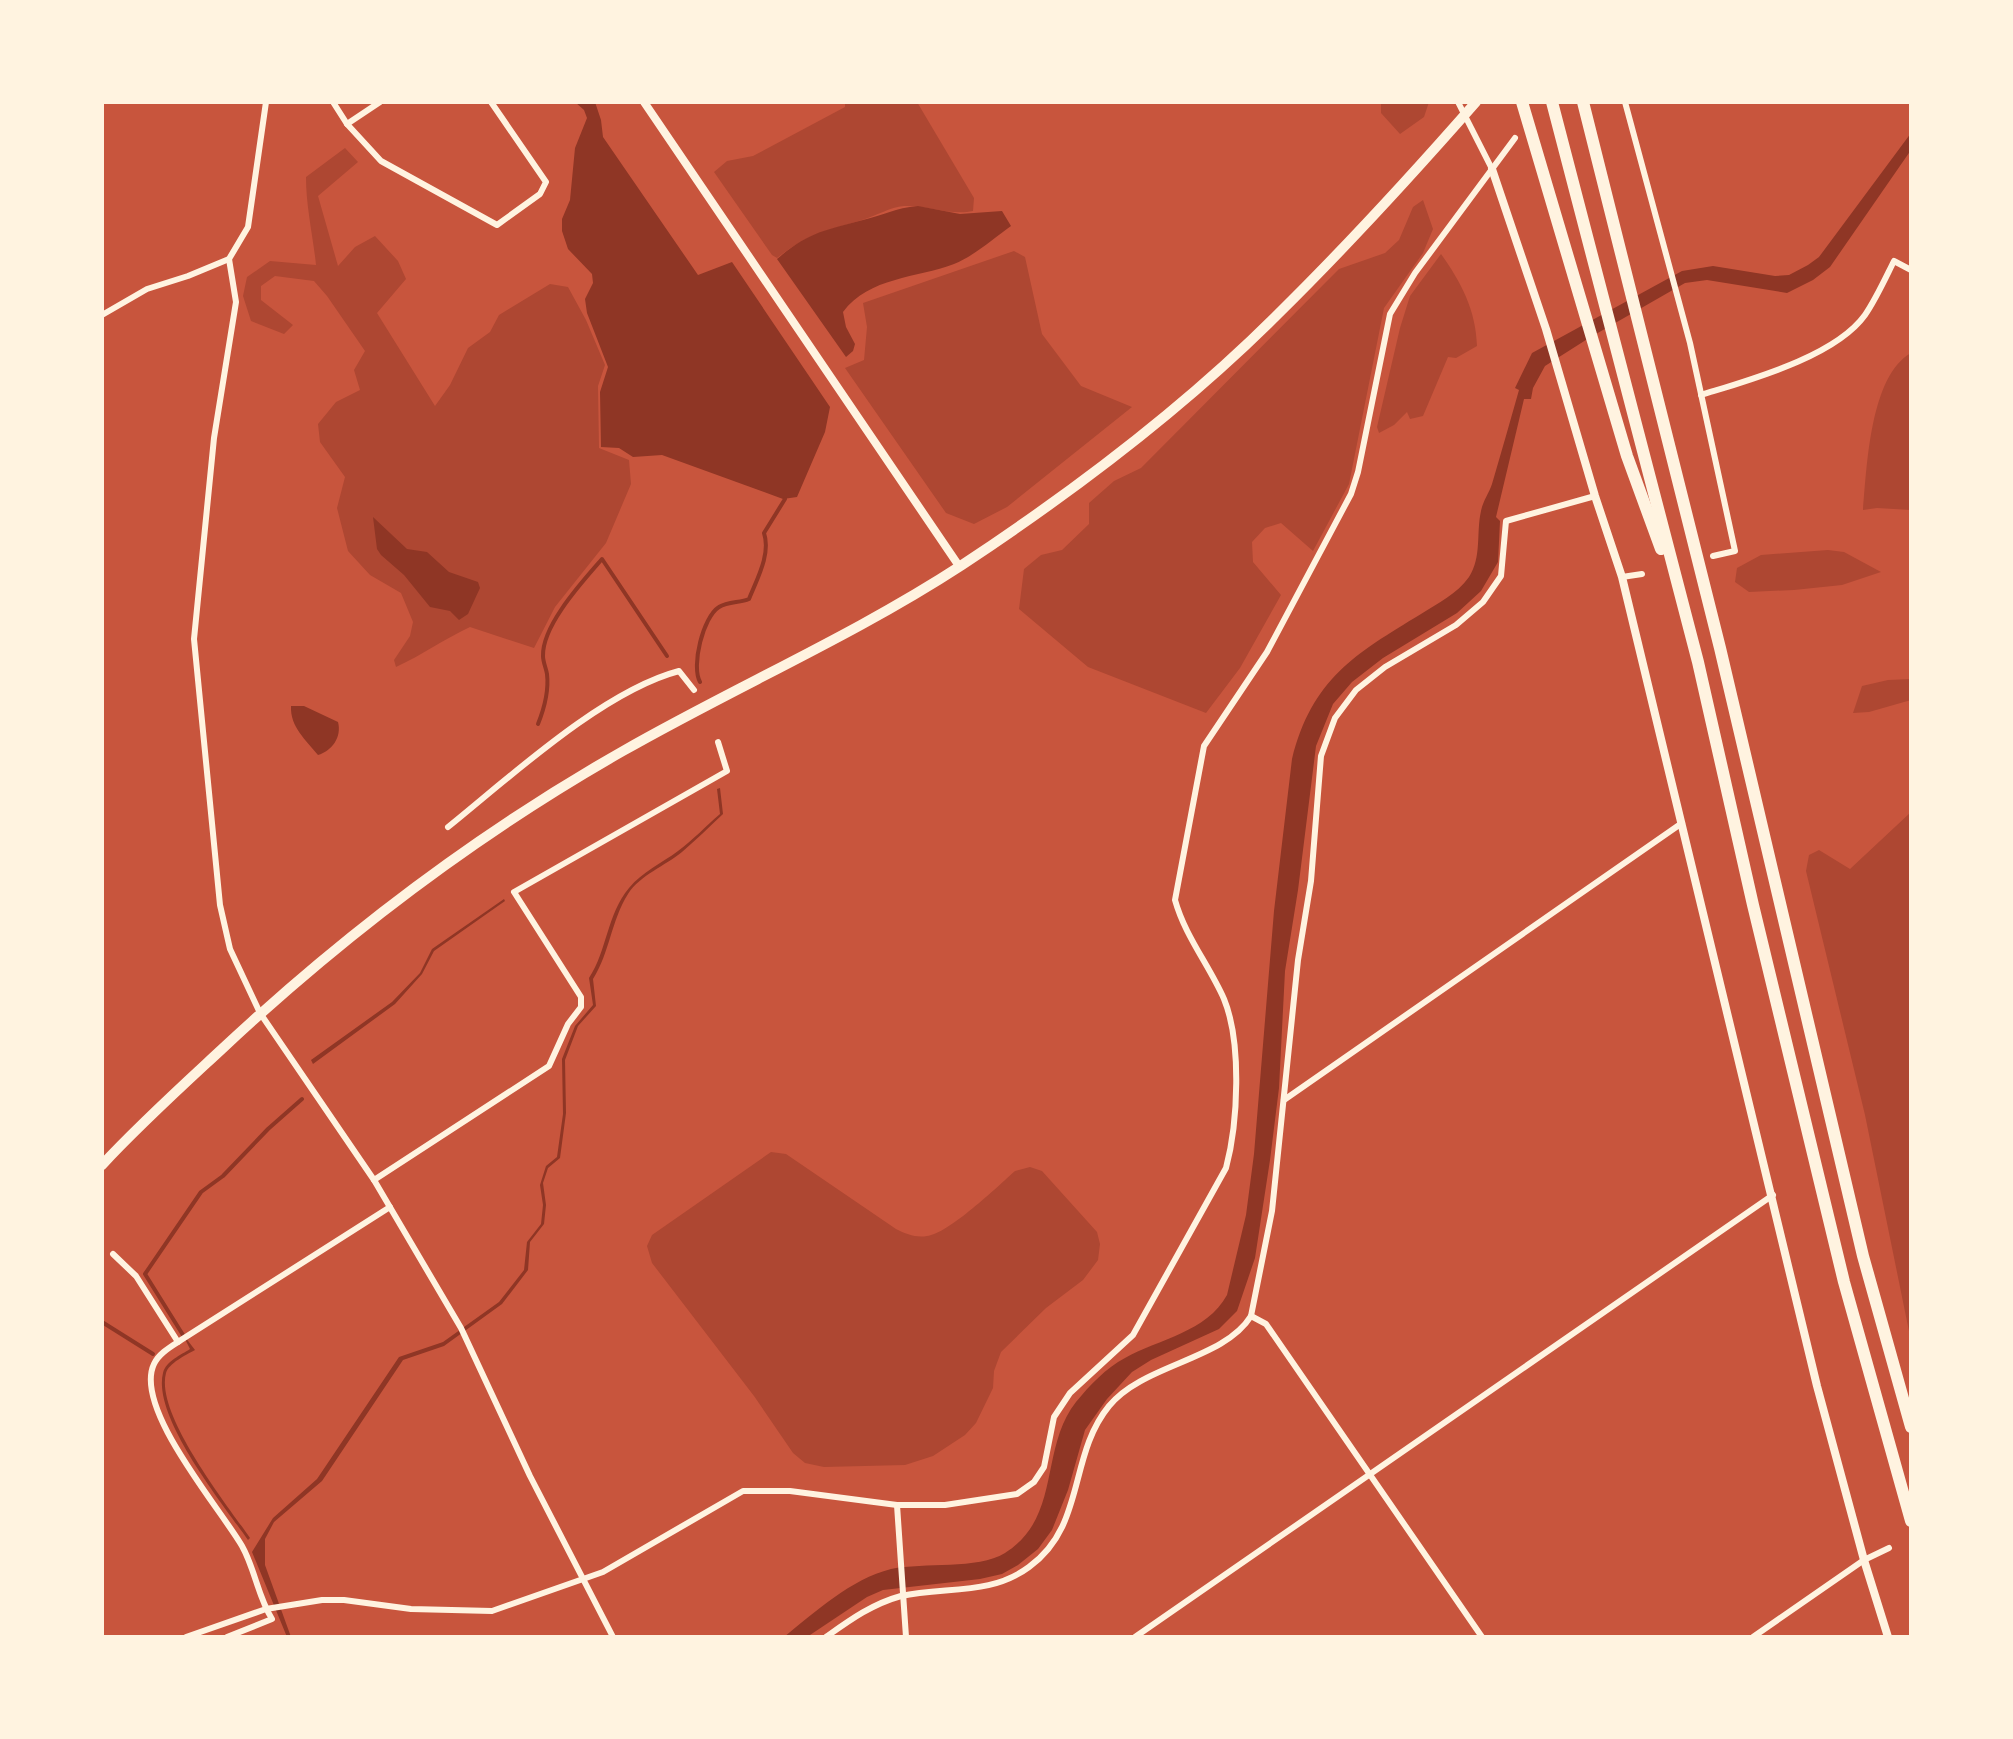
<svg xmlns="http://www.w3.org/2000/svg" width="2013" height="1739" font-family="'Zilla Slab',serif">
<rect width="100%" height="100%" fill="#c8553d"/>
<g fill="#ae4732">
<path d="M 845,102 L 917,102 L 974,198 L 973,211 C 951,216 928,205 904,206 C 890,207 876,216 862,220 C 823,232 811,232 777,258 L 772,255 L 714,172 L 727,161 L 753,156 L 845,107 Z"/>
<polygon points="1381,102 1429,102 1424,117 1400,134 1381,113"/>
<path d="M 345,148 L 358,162 L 318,196 L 338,266 L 355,247 L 375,236 L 398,261 L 406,279 L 377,313 L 435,406 L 450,385 L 468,348 L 490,332 L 499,315 L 550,284 L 568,287 L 586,320 L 605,365 L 598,386 L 599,448 L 629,460 L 631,484 L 606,543 L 555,607 L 534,648 L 470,627 C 444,639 422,655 396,667 L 394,660 L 410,636 L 413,622 L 401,593 L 370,575 L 348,551 L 337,508 L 345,477 L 320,442 L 318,424 L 336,402 L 360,390 L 354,370 L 365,351 L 327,296 L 314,281 L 275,276 L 261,286 L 261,300 L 293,325 L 284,334 L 251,321 L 243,296 L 247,277 L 270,261 L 316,265 C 313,235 306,207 306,177 Z"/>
<polygon points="1423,200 1433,229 1423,253 1384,308 1349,484 1313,551 1281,523 1265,528 1252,542 1253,562 1281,595 1240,668 1206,713 1088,667 1019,609 1024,569 1041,555 1062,550 1089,524 1089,503 1114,481 1141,468 1339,269 1385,253 1399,240 1413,207"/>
<polygon points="1014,251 1025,257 1042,334 1081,386 1132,407 1007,507 974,524 946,513 845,368 864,360 867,327 863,303"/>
<path d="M 1441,254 C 1461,282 1476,310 1477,346 L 1456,358 L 1448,357 L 1423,416 L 1410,419 L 1407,412 L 1394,425 L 1379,433 L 1377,427 L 1400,328 L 1410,296 Z"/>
<path d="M 1911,353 L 1911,510 L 1877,508 L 1863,510 C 1867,466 1870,376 1911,353 Z"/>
<polygon points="1828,550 1844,552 1881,572 1842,585 1794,590 1749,592 1735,582 1737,568 1761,555"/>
<polygon points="1911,679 1911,700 1869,712 1853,713 1862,686 1888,680"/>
<polygon points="1911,812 1911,1341 1865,1115 1806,871 1809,855 1819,850 1850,869"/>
<path d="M 771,1152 L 786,1154 L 896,1229 C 906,1234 916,1238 927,1236 C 948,1234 997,1187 1015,1171 L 1030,1167 L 1042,1171 L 1097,1232 L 1100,1244 L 1098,1260 L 1083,1280 L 1046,1308 L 1001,1352 L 994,1371 L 993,1388 L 976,1423 L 965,1435 L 933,1456 L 905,1465 L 824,1467 L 805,1463 L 793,1453 L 754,1396 L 652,1263 L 647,1246 L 652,1235 Z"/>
</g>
<g fill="#8f3625">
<polygon points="575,102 595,102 601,120 603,137 698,275 732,262 830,407 825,432 797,497 783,499 662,455 633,457 619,448 601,447 600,392 608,367 587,313 585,299 593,283 592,274 568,249 562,231 562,219 570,200 575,148 587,118 584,110"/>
<path d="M 1911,133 L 1911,150 L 1830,267 L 1813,280 L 1787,293 L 1707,280 L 1685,283 L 1589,338 L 1545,366 L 1533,388 L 1531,399 L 1524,399 L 1496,517 L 1500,521 L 1498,562 L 1481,591 L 1457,613 L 1383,658 L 1352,682 L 1333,704 L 1316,746 L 1298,890 L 1285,971 L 1279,1088 L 1270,1160 L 1255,1258 L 1237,1311 L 1219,1329 L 1151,1360 L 1132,1372 L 1107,1399 L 1085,1430 L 1068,1490 L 1052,1530 L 1038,1549 L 1018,1565 L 1002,1574 L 980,1579 L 883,1590 L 867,1597 L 807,1637 L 784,1637 C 815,1612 851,1579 891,1569 C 925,1562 977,1570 1005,1553 C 1062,1517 1039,1449 1076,1402 C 1090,1385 1106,1368 1125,1358 C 1159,1339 1207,1332 1227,1295 L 1246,1215 L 1254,1154 L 1274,911 L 1292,759 C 1312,679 1355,654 1421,614 C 1438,603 1457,594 1469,577 C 1482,557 1476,533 1481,511 C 1483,501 1489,493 1492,484 C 1501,453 1510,422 1519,390 L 1515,388 L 1532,353 L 1682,271 L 1713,266 L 1775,276 L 1789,275 L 1808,265 L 1819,257 Z"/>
<path d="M 918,206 L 960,214 L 1002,211 L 1011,226 C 994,238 974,256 954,264 C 917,278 869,277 843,312 L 846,327 L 855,344 L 853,351 L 846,357 L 777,259 C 810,231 824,231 863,220 C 884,215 895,208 918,206 Z"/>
<polygon points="373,517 407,549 427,552 449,572 478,582 480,588 468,614 459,620 450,611 430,607 404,575 381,555 377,549"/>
<path d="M 291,706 L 304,706 L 338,722 C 342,737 332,751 318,755 C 306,740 290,727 291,706 Z"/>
<path d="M 720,788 L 723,814 C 709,827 696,840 682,852 C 665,866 640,875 628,894 C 611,921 610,952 593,979 L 596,1006 L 578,1026 L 565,1060 L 566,1113 L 560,1158 L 548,1168 L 543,1183 L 546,1205 L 544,1224 L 530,1242 L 528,1270 L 502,1304 L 444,1346 L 403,1360 L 322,1481 L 274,1522 L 265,1539 L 265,1565 L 291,1637 L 287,1637 L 252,1552 L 273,1518 L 317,1479 L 399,1357 L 443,1342 L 499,1302 L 524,1270 L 527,1242 L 541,1224 L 543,1205 L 540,1185 L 546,1166 L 557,1157 L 563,1114 L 562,1059 L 575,1026 L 593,1005 L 589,978 C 607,951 607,914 629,888 C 642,872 662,863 678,851 C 693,840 706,826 720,814 L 717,789 Z"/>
<polygon points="504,899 505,901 434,951 422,974 395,1004 313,1064 311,1060 392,1002 420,973 432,949"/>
<path d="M 182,1333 L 195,1350 C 186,1355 169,1363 166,1373 C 155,1414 226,1503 250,1538 L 248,1540 C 223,1504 152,1417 163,1373 C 166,1361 181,1355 190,1349 Z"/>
</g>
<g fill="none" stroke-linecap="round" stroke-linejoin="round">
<g stroke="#8f3625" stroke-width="4">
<path d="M 700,682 C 691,666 703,617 719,607 C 728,601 740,603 749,599 C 757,579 771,554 764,533 L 785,499"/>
<path d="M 538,724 C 544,709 549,691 547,674 C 546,668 543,662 543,656 C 542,625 583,581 602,559 L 667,656"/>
<polyline points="102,1322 153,1354"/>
<polyline points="183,1335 145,1274 201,1192 223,1176 268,1129 302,1099"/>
</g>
<g stroke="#fff3e0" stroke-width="6">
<polyline points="333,102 347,124 381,161 497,225 540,194 546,182 491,102"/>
<polyline points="1458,102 1492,169"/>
<polyline points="1625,102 1690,343 1735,551 1713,556"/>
<polyline points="347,124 380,102"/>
<polyline points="229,259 236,302 214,438 194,639 220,905 230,949 260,1013 374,1180 461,1328 530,1476 613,1637"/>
<polyline points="102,315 147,289 188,276 229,259 248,227 266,102"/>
<path d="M 1701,395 C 1749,380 1835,357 1865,315 C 1876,299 1885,279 1894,261 L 1911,270"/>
<polyline points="1622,577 1642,574"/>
<path d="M 448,827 C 510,777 603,691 679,671 L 694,690"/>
<polyline points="1284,1100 1682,823"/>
<polyline points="374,1180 549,1066 568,1024 581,1007 581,997 514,892 727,771 718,742"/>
<polyline points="113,1254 136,1276 178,1342"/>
<polyline points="1251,1316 1266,1324 1482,1637"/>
<polyline points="897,1505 906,1637"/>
<path d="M 186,1637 L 266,1609 L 322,1600 L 344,1600 L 411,1609 L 492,1611 L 603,1572 L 743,1491 L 790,1491 L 897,1505 L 945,1505 L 1017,1494 L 1034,1482 L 1044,1467 L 1054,1417 L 1070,1393 L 1133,1335 L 1226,1168 C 1238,1123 1242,1043 1224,999 C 1209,965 1185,936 1175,900 L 1204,746 L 1267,652 L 1351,494 L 1358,472 L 1390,314 L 1415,273 L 1515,138"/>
<path d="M 227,1637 L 272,1619 C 258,1597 255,1569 242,1546 C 220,1508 133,1408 154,1364 C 159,1353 172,1346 181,1340 L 390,1207"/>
<path d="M 826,1637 C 850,1620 872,1604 901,1596 C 945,1586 990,1596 1029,1567 C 1086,1526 1068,1456 1109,1406 C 1143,1364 1224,1360 1251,1316 L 1272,1211 L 1298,960 L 1311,881 L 1321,756 L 1335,718 L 1356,690 L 1385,667 L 1456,625 L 1483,602 L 1501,576 L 1506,521 L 1595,496"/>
<polyline points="1135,1637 1773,1195"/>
<polyline points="1753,1637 1864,1560 1889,1548"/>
</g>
<g stroke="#fff3e0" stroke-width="8">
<polyline points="644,102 959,566"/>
<polyline points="1492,169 1546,329 1595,496 1622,577 1817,1386 1864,1560 1888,1637"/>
</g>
<path stroke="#fff3e0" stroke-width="10" d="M 102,1165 C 140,1124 181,1087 222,1049 C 344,935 477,834 623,751 C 735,687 853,636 962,565 C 1074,491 1183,409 1278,314 C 1347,246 1412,175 1476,102"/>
<g stroke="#fff3e0" stroke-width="12">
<polyline points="1522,102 1627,456 1661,549"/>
<polyline points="1552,102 1698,662 1753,905 1844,1282 1911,1521"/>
<polyline points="1583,102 1720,648 1863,1256 1911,1427"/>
</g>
</g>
<rect width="2013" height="1739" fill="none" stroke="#fff3e0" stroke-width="208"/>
</svg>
